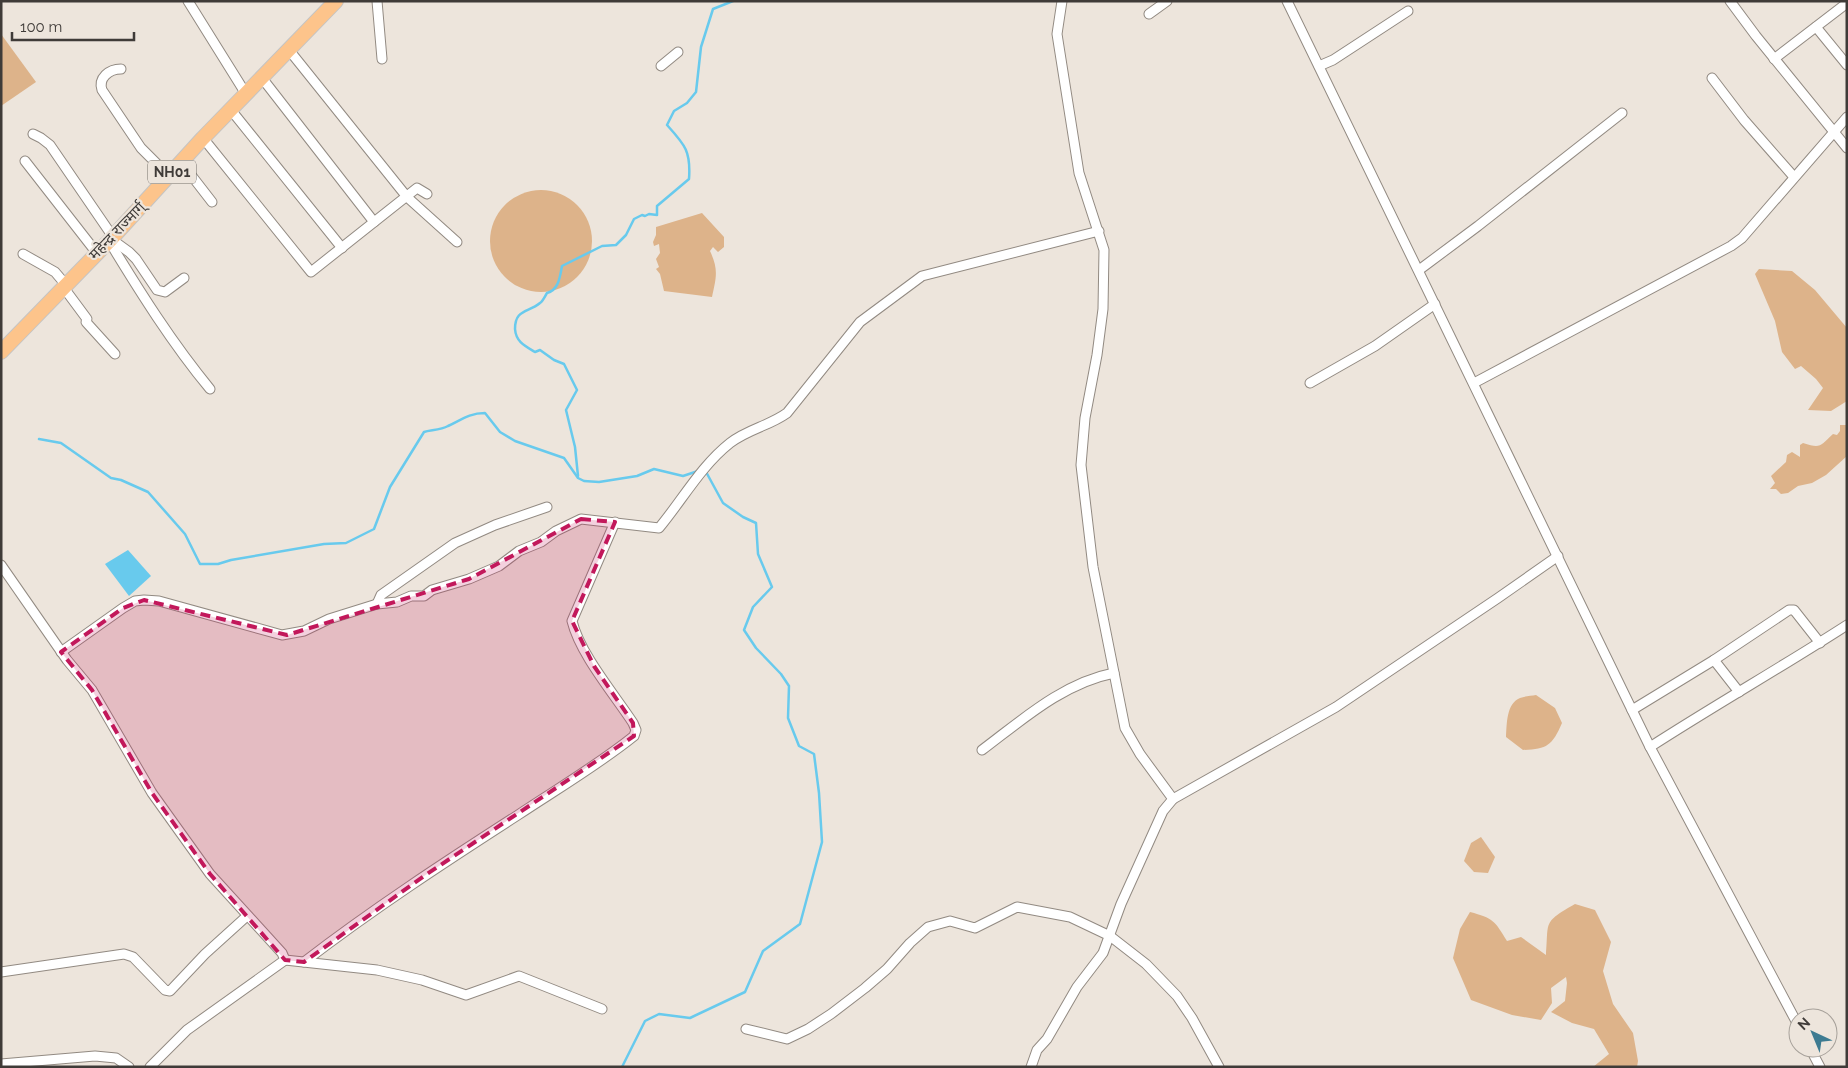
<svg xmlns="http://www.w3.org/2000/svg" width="1848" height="1068" font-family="Raleway,'Noto Sans Devanagari',sans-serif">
<rect width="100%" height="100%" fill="#ede5dc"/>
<g fill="#ddb38a">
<polygon points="1,34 36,82 1,106"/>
<circle cx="541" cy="241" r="51"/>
<path d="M 702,213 L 724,237 L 724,247 L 718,252 L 713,247 L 710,251 C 719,270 716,278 712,297 L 664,291 L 660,274 L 656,269 L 659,267 L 656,259 L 660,253 L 659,244 L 654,246 L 653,242 L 656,235 L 656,227 Z"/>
<polygon points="1759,269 1792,271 1815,290 1847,328 1847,401 1831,411 1808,410 1823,388 1816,379 1801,366 1795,369 1782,352 1775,321 1755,274"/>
<path d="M 1840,425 L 1847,425 L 1847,456 L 1826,475 L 1812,483 L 1798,486 L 1788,493 L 1781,494 L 1776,489 L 1770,489 L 1775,483 L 1771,476 L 1786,462 L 1787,455 L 1792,452 L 1800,457 L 1800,445 L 1803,443 C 1821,449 1820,446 1833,434 L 1837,435 L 1840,431 Z"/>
<path d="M 1536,695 L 1555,708 L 1562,723 C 1552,746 1547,749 1523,750 L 1506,737 C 1507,724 1506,704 1520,698 C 1525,696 1531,696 1536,695 Z"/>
<polygon points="1481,837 1495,857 1488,873 1474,872 1464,861 1471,843"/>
<path d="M 1575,904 L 1595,910 L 1611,942 L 1603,971 L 1613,1004 L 1633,1033 L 1638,1061 L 1637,1067 L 1593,1067 L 1609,1054 L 1594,1029 L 1572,1023 L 1551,1012 L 1565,1001 L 1567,983 L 1566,977 L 1551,988 L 1552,1003 L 1541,1020 L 1512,1015 L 1471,1000 L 1453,958 L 1460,929 L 1470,912 C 1493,918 1495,921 1507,941 L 1521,937 L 1546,955 C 1549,921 1542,923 1575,904 Z"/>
</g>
<polygon fill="#68caed" points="128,550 151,576 129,596 105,564"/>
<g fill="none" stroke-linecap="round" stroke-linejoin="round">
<g stroke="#68caed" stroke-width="2.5">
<path d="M 39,439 L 61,443 L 111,478 L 121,480 L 148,492 L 185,534 L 200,564 L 218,564 L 231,560 L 324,544 L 346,543 L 374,529 L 390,487 L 424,432 C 431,430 441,430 448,426 C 461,420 469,413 485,413 L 500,432 L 515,441 L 564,458 L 578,478 L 584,481 L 599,482 L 637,476 L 654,469 L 683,476 L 698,471"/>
<path d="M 578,476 L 575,447 L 566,410 L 577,390 L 564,364 L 554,360 L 540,350 L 535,352 C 525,346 516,342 515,329 C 515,309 528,313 540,303 C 543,301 545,296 547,293 C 559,290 560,276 562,266 L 602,246 L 616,245 L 626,235 L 634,219 L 642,215 L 645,216 L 649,214 L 657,215 L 657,206 L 689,179 C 691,151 685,145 667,125 L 674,111 L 687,103 L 696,92 L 701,47 L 713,9 L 733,1"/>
<polyline points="622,1067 645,1021 659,1014 690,1018 745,992 763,951 800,924 822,842 819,793 814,754 799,746 788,718 789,686 781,674 756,648 744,630 753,607 772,587 758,554 756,523 743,517 723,503 705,470"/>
</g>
<g stroke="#928a82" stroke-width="11">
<g id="minor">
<polyline points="188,1 246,94"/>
<polyline points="377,1 382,59"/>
<polyline points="1062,1 1057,34 1079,173 1104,250 1103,309 1097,355 1085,418 1081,465 1093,567 1125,728 1140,754 1173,799"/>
<polyline points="1287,1 1650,747 1798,1025"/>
<polyline points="1730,1 1756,36 1847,148"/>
<polyline points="1149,14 1167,1"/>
<polyline points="1816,27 1847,65"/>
<polyline points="289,50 407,197 457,242"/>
<polyline points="1774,59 1847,3"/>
<polyline points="661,66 678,52"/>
<polyline points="1319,66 1333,60 1408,11"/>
<path d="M 121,69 C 109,69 98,78 102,90 L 141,148 L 169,176"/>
<polyline points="262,78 374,222"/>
<polyline points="1712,78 1744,120 1794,177"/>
<polyline points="231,110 342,248"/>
<polyline points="33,134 41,138 50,145 113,237"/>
<polyline points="203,138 311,272 417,188 427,194"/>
<polyline points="25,161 96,252"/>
<polyline points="181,162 212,202"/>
<polyline points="111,239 129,252 136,259 157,290 165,292 184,278"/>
<path d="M 109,241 C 140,292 172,343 210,389"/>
<polyline points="23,254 55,272 66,285"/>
<polyline points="1419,270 1478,226 1622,113"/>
<polyline points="64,288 87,319 86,322 115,354"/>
<polyline points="1310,383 1375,346 1435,304"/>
<polyline points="1474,383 1731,246 1742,238 1847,117"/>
<polyline points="1,565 67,660 92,690 152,793 210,874 282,953 285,960 187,1030 150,1067"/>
<polyline points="377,604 381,595 455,543 495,525 547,507"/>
<path d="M 61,652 L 123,608 L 135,601 L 144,600 L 159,601 L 282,635 L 304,631 L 329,619 L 377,604 L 397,602 L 411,596 L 424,596 L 432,590 L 469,579 L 499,566 L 519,551 L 541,542 L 556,531 L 581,519 L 659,528 C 683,499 701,466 730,443 C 748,429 769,426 787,413 L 860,322 L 922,276 L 1099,231"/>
<polyline points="1714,660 1739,692"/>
<polyline points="1632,710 1714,660 1789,610 1794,610 1820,643"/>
<path d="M 1650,747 C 1715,705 1782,667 1847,625"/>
<path d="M 982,750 C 1022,720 1063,683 1114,673"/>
<polyline points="285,960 377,970 422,980 466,995 519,976 602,1009"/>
<path d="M 304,962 C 373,909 445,862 518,815 C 557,789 598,765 634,736 L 636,730 L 633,723 C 614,694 580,654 572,621 L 615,522"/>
<polyline points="1,972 124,954 133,957 165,990 170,991 205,954 247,916"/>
<polyline points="746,1029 787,1039 808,1029 831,1014 865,988 887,969 910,943 928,927 950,921 975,928 1017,907 1070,917 1110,936 1146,964 1177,996 1192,1018 1219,1067"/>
<polyline points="1810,1048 1820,1067"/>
<polyline points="1,1064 95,1056 116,1058 129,1067"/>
<polyline points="1031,1067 1037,1050 1047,1039 1077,987 1103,953 1121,904 1163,811 1173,799 1336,707 1498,598 1558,556"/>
</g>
</g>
<g stroke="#c5c4c3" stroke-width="16">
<polyline id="highway" points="1,352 111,239 203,138 336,1"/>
</g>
<use href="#minor" stroke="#fff" stroke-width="9"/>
<use href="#highway" stroke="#fdc48b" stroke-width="14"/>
</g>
<path fill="#c2185b" fill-opacity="0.2" stroke="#c2185b" stroke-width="4" stroke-dasharray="10 6" stroke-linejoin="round" d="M 581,519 L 615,522 L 572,621 L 594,666 L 633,723 L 634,736 L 424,876 L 304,962 L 285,960 L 210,874 L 152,793 L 92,690 L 61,652 L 123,608 L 144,600 L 287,635 L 469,579 Z"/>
<g text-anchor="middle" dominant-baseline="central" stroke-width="4.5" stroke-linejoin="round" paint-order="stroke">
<rect fill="#ede5dc" stroke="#736e69" stroke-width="1" x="148" y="160.5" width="48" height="23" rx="4"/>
<g font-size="14" font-weight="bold" fill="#3f3b38">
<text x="172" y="172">NH01</text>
</g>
<g font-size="15" fill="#3f3b38" stroke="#ede5dc">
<text transform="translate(117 231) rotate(-46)">महेन्द्र राज्मार्ग्</text>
</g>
</g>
<rect width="1848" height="1068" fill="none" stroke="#3f3b38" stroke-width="5"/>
<g transform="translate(1813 1033) rotate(316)"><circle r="24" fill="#ede5dc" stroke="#a7a19a"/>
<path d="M0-4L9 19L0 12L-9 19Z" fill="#3d7b91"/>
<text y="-8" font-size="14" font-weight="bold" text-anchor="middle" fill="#3f3b38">N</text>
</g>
<path d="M12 32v8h122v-8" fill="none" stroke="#3f3b38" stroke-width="2.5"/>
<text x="20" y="32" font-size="15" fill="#3f3b38" stroke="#ede5dc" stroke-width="4" paint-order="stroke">100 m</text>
</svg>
